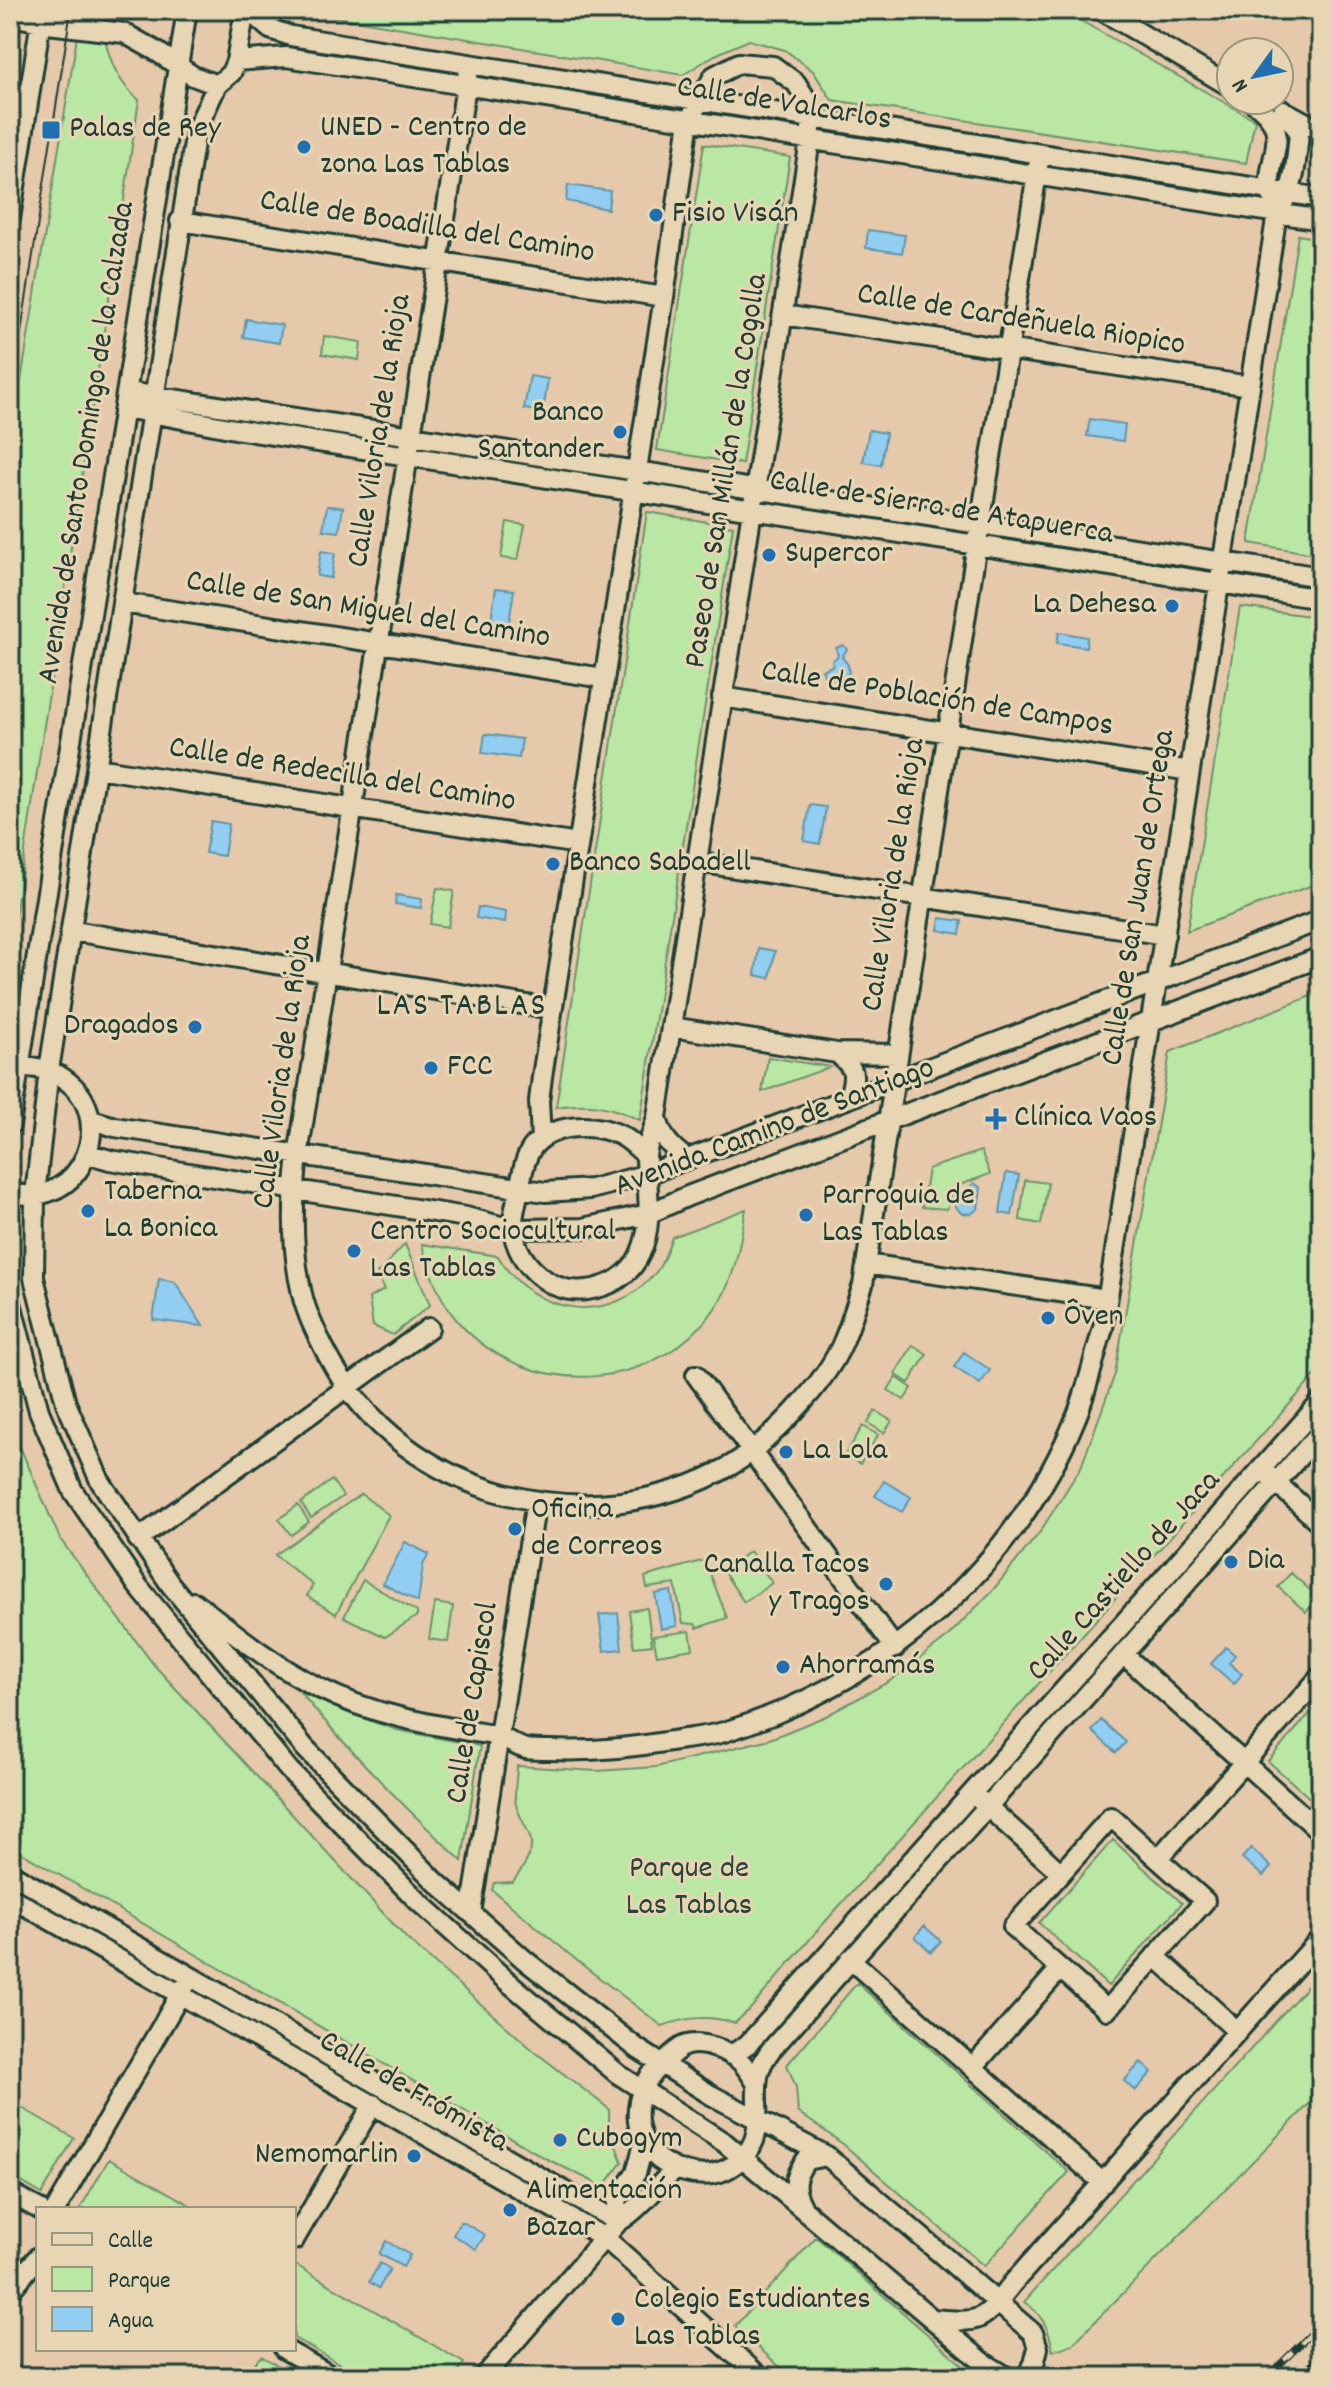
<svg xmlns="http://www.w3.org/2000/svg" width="1331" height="2387" font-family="Dekko,sans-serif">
<rect width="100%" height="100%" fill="#e5c9aa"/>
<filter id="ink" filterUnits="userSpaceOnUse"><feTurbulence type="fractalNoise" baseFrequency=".0125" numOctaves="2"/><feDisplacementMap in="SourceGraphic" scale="16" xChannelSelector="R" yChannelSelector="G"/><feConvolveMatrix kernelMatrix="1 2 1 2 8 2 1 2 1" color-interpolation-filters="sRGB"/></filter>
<g filter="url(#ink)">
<path fill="#bbe7a4" stroke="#6d926c" stroke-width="2" d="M294,10h768l193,110 -9,43 -414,-63 -19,-29 -28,-21 -36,-10 -34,15 -32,20z
M77,37l28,2c6,26 14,44 34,61l-129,850v-502z
M704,144l86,13 -48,307 -85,-14z
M1298,235l23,4v316l-72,-12z
M324,336l37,6 -2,18 -37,-6z
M647,512l86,14 -93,594c-32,-15 -49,-18 -84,-13z
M507,522l18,3 -7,35 -17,-2z
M1240,607l78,10c-3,88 3,176 3,265l-134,49z
M437,888l17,3 -6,36 -18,-3z
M1321,992v377l-505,563 -64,75 -17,16c-26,-8 -47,-6 -73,3l-82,-63 -88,-73 2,-7 19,-1c9,-14 24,-30 16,-48 -4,-10 -10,-18 -13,-29 -3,-12 1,-27 1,-39l80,5 59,-4 114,-28 56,-23 64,-35 55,-42 48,-49 47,-58 41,-65 34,-93 55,-322z
M768,1057l62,10 -68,25z
M981,1151l9,23 -36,13 -7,22 -25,-2 6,-38z
M1025,1180l23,3 -7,41 -21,-4z
M746,1209c-6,32 -9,64 -27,93 -56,90 -186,100 -258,23 -21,-23 -32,-52 -39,-81l76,12c34,60 114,72 159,15 7,-10 11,-22 15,-34z
M405,1244l25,61 -37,30 -20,-9 -4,-28 15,-8 -7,-16z
M913,1345l14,9 -18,29 -14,-9z
M896,1377l16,11 -8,12 -16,-10z
M875,1411l17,10 -8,12 -16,-10z
M10,1424l50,115 94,126 254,275 126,111 75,58v18l13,35 -18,25 -57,-28 -537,-313z
M863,1426l15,9 -18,29 -15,-9z
M332,1480l11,16 -32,22 -10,-15z
M361,1494l28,21 -53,99 -29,-18 6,-11 -38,-30z
M298,1505l11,17 -18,13 -12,-16z
M750,1551l22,32 -28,19 -21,-31z
M705,1560l22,58 -30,10 -2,-4 -12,-1 -8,-39 -28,4 -2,-11z
M1291,1573l28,25 -13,14 -28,-25z
M363,1580l54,32v4l-32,21 -41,-20z
M435,1603l18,3 -5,36 -19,-3z
M647,1608l5,37 -18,2 -5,-36z
M690,1631l3,18 -36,6 -4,-19z
M300,1692l51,22 46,16 83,16 -18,115c-57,-53 -112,-109 -162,-169z
M1321,1701v107l-53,-47z
M1113,1840l69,63 -74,83 -69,-63z
M1321,1971v121l-248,252 -20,7c-3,-21 -11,-38 -29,-49z
M857,1983l212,189 -85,94 -141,-122 -45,-32 -2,-25 -9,-22z
M10,2101l64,37 -32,56 -32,-19z
M109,2159l88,50h-117z
M816,2237l20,17 140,123h-185l-56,-51z
M294,2264l170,99 -11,14h-90l-69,-39z
M261,2356l21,12v9h-17l-12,-11z"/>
<path fill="#91cef2" stroke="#6394a6" stroke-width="2" d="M568,185l42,6 -2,18 -42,-8z
M868,230l37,5 -3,18 -36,-5z
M246,319l36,6 -3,18 -36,-6z
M530,376l18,3 -5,33 -19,-3z
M1090,419l35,5 -2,17 -36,-5z
M869,430l17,3 -5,32 -18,-3z
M327,506l16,1 -4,25 -16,-2z
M321,551l14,2 -4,25 -14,-2z
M496,588l18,2 -5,33 -18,-3z
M1059,632l28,5 -1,10 -29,-4z
M843,645l4,4 -5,8 6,8 1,8 -7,5 -16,1 -4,-9 10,-4 1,-6 5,-4 -2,-8z
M485,734l37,5 -3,19 -37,-5z
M810,805l16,2 -6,37 -16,-3z
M211,821l18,3 -5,32 -19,-3z
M396,895l26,4 -1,9 -26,-4z
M478,907l28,5 -1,11 -29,-5z
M940,918l22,3 -2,13 -22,-4z
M759,948l16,3 -5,27 -15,-3z
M1006,1173l13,2 -7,40 -12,-2z
M974,1183l7,5 -3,21 -7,5 -10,-1 -5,-6v-5z
M159,1279l16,3 28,44 -50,-6z
M964,1352l26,18 -10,14 -26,-17z
M884,1481l27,16 -9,15 -27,-16z
M405,1542l24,12 -6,11 -5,37 -35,-18z
M671,1591l6,35 -16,3 -6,-35z
M618,1613l4,36 -18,2 -5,-36z
M1226,1647l9,8 -6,8 13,11 -8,10 -23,-20z
M1101,1720l25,22 -10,11 -24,-22z
M1251,1848l20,19 -8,9 -21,-18z
M924,1926l17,15 -10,11 -16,-15z
M1141,2062l11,10 -17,19 -11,-10z
M461,2221l24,14 -9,14 -23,-14z
M386,2241l24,14 -7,12 -24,-13z
M380,2263l10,6 -11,19 -10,-6z"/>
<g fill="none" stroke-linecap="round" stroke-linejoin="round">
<defs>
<path id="minor" d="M245,10l-9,51 -5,12 -14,12 -21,45 -147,940 -14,125 -1,83 32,125 34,78 70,103 135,164 131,134 90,79 112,88 73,46 116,61 206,177 5,15 -4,16 -8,13
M248,10l22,19 21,7 1030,162
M1101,10l130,77
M10,15l38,9 76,9 32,18 37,25 24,9
M236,61l50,-4 1035,163
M469,66l-171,1090c-6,47 -7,92 4,138 5,22 16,42 26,62 76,143 264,189 402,110 39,-23 96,-83 113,-124 8,-18 13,-38 20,-57l114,-742 63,-388
M1250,100c52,34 9,59 23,99
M1288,113l33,18
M10,219l32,-206
M180,221l484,76
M783,315l467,71
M128,392l1193,185
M125,408l110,21 1086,170
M123,603l480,75
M722,697l468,74
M97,768l481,76
M697,862l468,73
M73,931l479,78
M671,1027l166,26 61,1
M837,1053c20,17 18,21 12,45
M10,1070c17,-5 33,-3 48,5 66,37 24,139 -48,117
M657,1117c4,20 13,30 30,42
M92,1120l23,7 430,65 46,-3 57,-15 673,-254
M10,1125l177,-1115
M541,1139l-2,-38 3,-24 122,-780 25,-177 25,-44 25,-13 34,3 23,17 12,19 4,16 -2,22 -153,977c-3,12 -11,28 -11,41 1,32 8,66 -6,96 -10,22 -31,33 -53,36 -36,5 -68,-25 -74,-59 -2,-12 4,-29 6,-42 3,-13 5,-30 13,-41 19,-25 63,-26 90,-12 8,4 16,13 24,19
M89,1154l21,6 79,13 277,44 46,12 71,-1 65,-14 40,-18 633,-239
M866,1264l241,35
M10,1299l29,112 34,80 64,94 152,185 129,131 89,80 111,93 107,69 259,220 23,14
M696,1375l199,273
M1267,1474l54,50
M138,1539l291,-211
M194,1602c40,31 79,63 125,86 55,28 113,37 174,47 12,2 21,11 33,14 8,1 17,1 24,1 41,2 80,-2 121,-9 17,-3 36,-4 53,-9 157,-48 291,-163 353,-317 11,-28 17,-58 26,-87l174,-1115c19,-27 19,-49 22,-81l-16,-22
M1123,1654l198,178
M980,1800l81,73
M1111,1817l94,84 -98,109 -94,-83z
M1158,1859l163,-183
M10,1873l608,349
M10,1897l595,341 155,139
M471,1913l65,-412
M1155,1956l82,75
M850,1959l253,224
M731,2055l17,-11 573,-642
M973,2067l87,-98
M757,2084c-5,-8 -11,-18 -18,-24 -13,-10 -36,-19 -52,-15 -7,1 -15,10 -20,14 -44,33 -39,98 18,113 21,6 40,2 56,-13 28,-25 10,-56 18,-87 2,-8 7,-15 11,-21l551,-619
M10,2193l29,16
M802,2206c-10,-19 -8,-28 4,-46l21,-4
M56,2209l129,-223
M618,2222l-1,-22 19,-27 8,-29
M294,2240l79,-136
M10,2291l28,-34
M932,2319c50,4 49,4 80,-35l309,-346
M284,2349l49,28
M10,2374l3,3
M484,2377l134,-155c22,-13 37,-35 57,-52"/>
</defs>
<use href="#minor" stroke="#1f3d34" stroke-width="24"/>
<use href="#minor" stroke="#e7d5b3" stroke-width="18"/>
<path stroke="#1f3d34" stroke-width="2" d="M10,403l61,-393"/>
<defs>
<path id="rail" d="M1267,2377l54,-53
M1300,2377l21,-21"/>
</defs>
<use href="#rail" stroke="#1f3d34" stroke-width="7"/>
<use href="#rail" stroke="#e7d5b3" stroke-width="4" stroke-dasharray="12" stroke-linecap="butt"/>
</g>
</g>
<g fill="#1f6fb2" stroke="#e7d5b3" stroke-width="3">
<rect x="41" y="120" width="20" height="20" rx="4"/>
<circle cx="304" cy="147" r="8"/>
<circle cx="656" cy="215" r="8"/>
<circle cx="620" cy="432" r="8"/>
<circle cx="769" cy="555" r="8"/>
<circle cx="1172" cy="606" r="8"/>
<circle cx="553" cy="864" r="8"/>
<circle cx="195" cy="1027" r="8"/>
<circle cx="431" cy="1068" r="8"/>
<path d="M992 1107h8v8h8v8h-8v8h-8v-8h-8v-8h8z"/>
<circle cx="88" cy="1211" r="8"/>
<circle cx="806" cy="1215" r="8"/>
<circle cx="354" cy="1251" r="8"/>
<circle cx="1048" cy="1318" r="8"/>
<circle cx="786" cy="1452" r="8"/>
<circle cx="515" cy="1529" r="8"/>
<circle cx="1231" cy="1562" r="8"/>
<circle cx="886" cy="1584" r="8"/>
<circle cx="783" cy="1667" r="8"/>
<circle cx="560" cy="2140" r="8"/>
<circle cx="414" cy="2156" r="8"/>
<circle cx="510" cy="2210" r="8"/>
<circle cx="618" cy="2319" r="8"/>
</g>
<g text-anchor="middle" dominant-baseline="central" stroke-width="6" stroke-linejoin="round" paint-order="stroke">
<g font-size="32" fill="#1f3d34" stroke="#e7d5b3">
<text transform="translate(784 105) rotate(9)">Calle de Valcarlos</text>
<text transform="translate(427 228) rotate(9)">Calle de Boadilla del Camino</text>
<text transform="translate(1021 321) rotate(9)">Calle de Cardeñuela Riopico</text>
<text transform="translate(381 431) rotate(-81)">Calle Viloria de la Rioja</text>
<text transform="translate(88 443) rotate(-81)">Avenida de Santo Domingo de la Calzada</text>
<text transform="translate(728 471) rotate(-81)">Paseo de San Millán de la Cogolla</text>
<text transform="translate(941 509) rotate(9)">Calle de Sierra de Atapuerca</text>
<text transform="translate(368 611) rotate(9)">Calle de San Miguel del Camino</text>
<text transform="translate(937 700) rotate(9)">Calle de Población de Campos</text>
<text transform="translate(342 776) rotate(9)">Calle de Redecilla del Camino</text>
<text transform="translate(895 875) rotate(-81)">Calle Viloria de la Rioja</text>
<text transform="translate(1140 898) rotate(-81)">Calle de San Juan de Ortega</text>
<text transform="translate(284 1072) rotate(-82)">Calle Viloria de la Rioja</text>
<text transform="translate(775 1129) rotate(-21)">Avenida Camino de Santiago</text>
<text transform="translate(1125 1577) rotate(-48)">Calle Castiello de Jaca</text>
<text transform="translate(474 1703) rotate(-81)">Calle de Capiscol</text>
<text transform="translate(413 2093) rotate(30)">Calle de Frómista</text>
</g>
<g font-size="32" fill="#1f3d34" stroke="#e7d5b3" text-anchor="start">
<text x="320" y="129">UNED - Centro de<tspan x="320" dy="37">zona Las Tablas</tspan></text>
<text x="69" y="130">Palas de Rey</text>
<text x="672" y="215">Fisio Visán</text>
<text x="604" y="414" text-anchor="end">Banco<tspan x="604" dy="37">Santander</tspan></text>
<text x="785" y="555">Supercor</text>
<text x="1156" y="606" text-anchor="end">La Dehesa</text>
<text x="569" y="864">Banco Sabadell</text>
<text x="179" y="1027" text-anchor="end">Dragados</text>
<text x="447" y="1068">FCC</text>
<text x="1014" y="1119">Clínica Vaos</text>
<text x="104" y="1193">Taberna<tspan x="104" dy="37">La Bonica</tspan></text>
<text x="822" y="1197">Parroquia de<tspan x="822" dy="37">Las Tablas</tspan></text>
<text x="370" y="1233">Centro Sociocultural<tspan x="370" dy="37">Las Tablas</tspan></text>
<text x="1064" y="1318">Ôven</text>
<text x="802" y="1452">La Lola</text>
<text x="531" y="1511">Oficina<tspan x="531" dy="37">de Correos</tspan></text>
<text x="1247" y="1562">Dia</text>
<text x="870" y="1566" text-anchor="end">Canalla Tacos<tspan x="870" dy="37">y Tragos</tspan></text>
<text x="799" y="1667">Ahorramás</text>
<text x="576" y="2140">Cubogym</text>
<text x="398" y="2156" text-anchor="end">Nemomarlin</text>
<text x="526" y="2192">Alimentación<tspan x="526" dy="37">Bazar</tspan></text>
<text x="634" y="2301">Colegio Estudiantes<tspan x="634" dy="37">Las Tablas</tspan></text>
</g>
<g font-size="32" fill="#27463a" stroke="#e7d5b3">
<text x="689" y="1870">Parque de<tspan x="689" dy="37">Las Tablas</tspan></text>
</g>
<g font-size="34" letter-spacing="2" fill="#1f3d34" stroke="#e7d5b3">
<text x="462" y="1007">LAS TABLAS</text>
</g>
</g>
<rect width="1331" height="2387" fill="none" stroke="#e7d5b3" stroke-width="40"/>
<rect x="20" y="20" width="1291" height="2347" fill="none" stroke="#1f3d34" stroke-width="3" filter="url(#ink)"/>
<rect x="36" y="2207" width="260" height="144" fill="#e7d5b3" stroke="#979880" stroke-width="2"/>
<rect x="52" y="2233" width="40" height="12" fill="#e7d5b3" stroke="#979880" stroke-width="2"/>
<text x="108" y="2247" font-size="24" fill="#1f3d34">Calle</text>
<rect x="52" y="2267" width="40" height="24" fill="#bbe7a4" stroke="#979880" stroke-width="2"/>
<text x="108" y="2287" font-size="24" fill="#1f3d34">Parque</text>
<rect x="52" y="2307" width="40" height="24" fill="#91cef2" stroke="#979880" stroke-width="2"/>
<text x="108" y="2327" font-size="24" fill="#1f3d34">Agua</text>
<g transform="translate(1255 76) rotate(237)"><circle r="38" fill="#e7d5b3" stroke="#979880" stroke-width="2"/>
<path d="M0-6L14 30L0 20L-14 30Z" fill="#1f6fb2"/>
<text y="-12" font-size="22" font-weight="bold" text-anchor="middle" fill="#1f3d34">N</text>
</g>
</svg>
